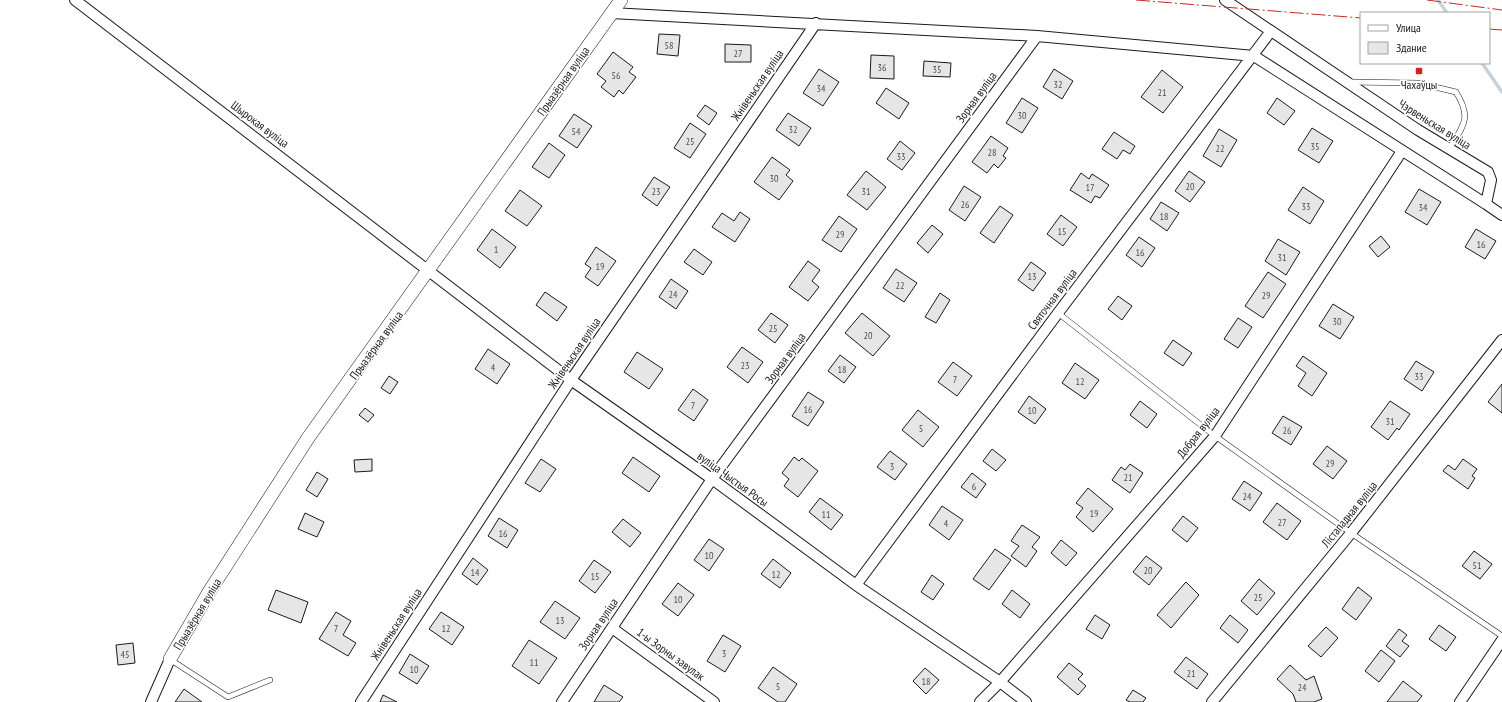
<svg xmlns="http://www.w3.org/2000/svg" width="1502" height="702" font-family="'PT Sans Narrow',sans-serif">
<rect width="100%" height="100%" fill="#fff"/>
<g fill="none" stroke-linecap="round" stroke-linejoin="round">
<path stroke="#c6d2dc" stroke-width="3.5" d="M1438,0l9,13
M1482,63l20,29"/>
</g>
<path fill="#e6e6e6" stroke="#1a1a1a" d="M659,34l21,1 -2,21 -21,-2z
M725,44l26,1v17h-26z
M613,52l20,15 -4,5 7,5 -13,17 -4,-4 -5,7 -13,-10 5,-6 -9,-7z
M871,55l23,1v23l-24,-1z
M924,61l27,2 -1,14 -27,-1z
M819,69l20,13 -16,24 -20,-13z
M1054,69l19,12 -11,18 -19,-12z
M1162,70l21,17 -20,26 -22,-16z
M886,88l23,15 -10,16 -23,-16z
M1022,98l16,10 -16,25 -16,-10z
M1277,98l18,13 -11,14 -17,-12z
M705,105l12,8 -8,12 -12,-9z
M788,113l23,15 -12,18 -23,-16z
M574,114l18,12 -15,22 -18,-12z
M690,123l16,11 -16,24 -16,-10z
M1312,128l21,13 -14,22 -21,-13z
M1219,129l18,11 -16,27 -18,-11z
M1114,132l21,14 -5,8 -7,-4 -6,9 -15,-10z
M991,136l17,12 -5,8 3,2 -8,10 -4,-4 -7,9 -15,-11z
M900,141l15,12 -13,17 -15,-11z
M549,143l16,12 -16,23 -17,-11z
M772,157l18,13 -4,5 7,6 -14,19 -25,-18z
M866,171l20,16 -19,23 -20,-15z
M1189,171l16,11 -15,20 -15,-11z
M1081,173l8,6 3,-5 17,11 -9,13 -5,-2 -4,7 -21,-13z
M654,177l16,10 -13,19 -15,-11z
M964,186l17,11 -16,24 -16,-11z
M1303,187l21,14 -14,23 -22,-14z
M1419,189l22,13 -14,23 -22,-13z
M520,190l22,16 -15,20 -22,-15z
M1161,202l18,11 -12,18 -17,-12z
M1000,206l13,9 -19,28 -14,-10z
M740,212l10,7 -15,23 -23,-15 10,-14 12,8z
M1061,215l16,12 -14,19 -16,-12z
M839,216l18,13 -16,23 -19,-12z
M932,225l11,9 -15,19 -11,-10z
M492,229l24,18 -16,21 -23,-18z
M1476,229l20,12 -11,18 -20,-12z
M1381,236l9,11 -12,10 -9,-11z
M1139,237l16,11 -13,19 -16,-12z
M1278,239l22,13 -14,23 -21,-14z
M596,247l20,14 -18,25 -13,-9 6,-9 -6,-4z
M694,249l18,13 -9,13 -19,-13z
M808,261l12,9 -8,11 7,6 -11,14 -19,-14z
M1031,262l15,11 -13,18 -15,-11z
M896,269l21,14 -13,19 -21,-14z
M1268,272l18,12 -23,34 -18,-12z
M671,279l17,12 -12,18 -17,-12z
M545,292l22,15 -10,14 -21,-16z
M940,293l10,7 -14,23 -11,-6z
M1118,296l14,10 -10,14 -14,-11z
M1333,304l21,13 -14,22 -21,-13z
M771,313l17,12 -13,18 -17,-13z
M862,313l28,23 -17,20 -28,-23z
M1238,318l14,9 -14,21 -14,-9z
M1173,340l19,13 -9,13 -19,-13z
M742,347l21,15 -15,21 -21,-16z
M488,349l22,15 -13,20 -22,-15z
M637,352l26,17 -14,20 -25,-17z
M840,355l16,12 -12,16 -16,-12z
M1303,356l24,17 -15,23 -14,-10 8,-13 -10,-7z
M1416,361l18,11 -12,19 -18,-12z
M953,362l19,14 -15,20 -19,-14z
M1075,363l24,17 -14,19 -23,-16z
M389,376l9,6 -8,12 -9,-6z
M1502,384v29l-14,-11z
M693,389l15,11 -14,21 -16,-11z
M808,392l16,10 -16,24 -16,-10z
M1029,396l17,13 -11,15 -17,-12z
M1140,401l17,13 -10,14 -17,-13z
M1390,401l20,13 -11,16 -2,-2 -9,12 -17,-13z
M365,408l9,7 -6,7 -9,-7z
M918,410l21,17 -16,20 -21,-17z
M1283,416l19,11 -11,18 -19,-12z
M1327,446l20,15 -14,18 -20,-15z
M992,449l14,11 -10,11 -13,-10z
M890,451l17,13 -12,16 -18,-13z
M633,457l27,19 -11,16 -27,-19z
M794,457l5,4 3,-3 16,13 -20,26 -14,-11 5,-7 -7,-6z
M372,459v12l-17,1 -1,-12z
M541,459l15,10 -16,23 -15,-9z
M1463,459l14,10 -5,7 3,2 -7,11 -25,-18 5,-6 7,5z
M1130,464l13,9 -13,20 -18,-13 9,-13 4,3z
M317,472l11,7 -11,18 -11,-7z
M972,473l14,11 -10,14 -15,-11z
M1244,481l18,12 -12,18 -18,-12z
M1088,488l25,21 -20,23 -17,-15 7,-9 -7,-5z
M820,498l23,17 -12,15 -22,-18z
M1277,503l24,18 -14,19 -24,-18z
M942,506l21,14 -14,20 -20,-15z
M305,513l19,9 -7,15 -19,-8z
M1183,516l15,12 -11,14 -15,-12z
M499,518l19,12 -11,18 -19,-12z
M623,519l18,14 -11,14 -18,-15z
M1022,525l18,12 -8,10 5,4 -11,16 -15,-11 8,-10 -8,-5z
M709,539l15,10 -15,22 -15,-11z
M1061,540l16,13 -11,13 -15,-13z
M995,549l16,11 -22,30 -16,-11z
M1474,551l18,13 -12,15 -18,-13z
M1146,556l16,12 -13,17 -16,-13z
M473,558l15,12 -11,15 -15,-11z
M773,559l18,14 -11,15 -19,-14z
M594,560l17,12 -16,21 -16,-12z
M932,575l12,9 -11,16 -12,-8z
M1259,579l16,14 -18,22 -16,-14z
M1186,582l13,13 -28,33 -14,-13z
M678,583l16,12 -16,21 -16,-12z
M1358,587l14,11 -16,22 -14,-11z
M276,590l32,12 -7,21 -33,-13z
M1012,590l18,14 -10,14 -18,-14z
M555,601l25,17 -15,21 -25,-17z
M336,612l15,9 -8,14 13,8 -8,13 -29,-17z
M441,612l23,15 -12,18 -23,-16z
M1095,615l15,10 -8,14 -16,-10z
M1230,615l18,15 -10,13 -18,-15z
M1439,625l17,12 -10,14 -17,-12z
M1326,627l12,11 -17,19 -13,-11z
M1399,629l8,6 -5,6 7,5 -9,11 -14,-11z
M723,635l18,11 -16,26 -18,-11z
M529,640l28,18 -18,26 -27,-18z
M133,643l2,20 -17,2 -2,-20z
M1381,650l14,11 -16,21 -14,-11z
M410,654l19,12 -12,18 -18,-11z
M1186,657l22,17 -11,15 -23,-17z
M1069,663l14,11 -5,5 8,7 -8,9 -21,-18z
M1290,665l16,15 8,-4 8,23 -8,3h-18l-3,-8 -16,-15z
M773,667l24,17 -12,18h-7l-20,-14z
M925,668l14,12 -13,14 -13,-13z
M1403,681l19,15 -5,6h-30z
M604,685l19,12 -4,5h-25z
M184,689l18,13h-27z
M1133,690l13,8 -3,4h-13l-4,-2z
M383,695l14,7h-17z"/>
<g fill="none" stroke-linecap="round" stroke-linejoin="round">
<defs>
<path id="service" d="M1349,82l69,1 38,9c16,26 8,33 -7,57
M1058,313l157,123 136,97 151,103
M171,660l57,37 42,-17"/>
<path id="minor" d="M75,0l496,380 141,99 144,106 144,97 26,20
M1225,0l193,130 70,42 3,8 -5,24 16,11
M611,13l426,23 217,20 232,148
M856,585l202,-272 213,-282
M612,628l102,74
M151,702l19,-43
M361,702l210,-322 245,-357
M562,702l150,-223 325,-443
M980,702l20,-20 215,-246 187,-285
M1212,702l139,-169 151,-193
M1460,702l42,-62"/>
<path id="tertiary" d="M170,659l39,-67 99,-154 313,-438"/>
</defs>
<use href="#service" stroke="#1a1a1a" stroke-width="6"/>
<use href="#minor" stroke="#1a1a1a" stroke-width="12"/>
<use href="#tertiary" stroke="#1a1a1a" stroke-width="14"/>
<use href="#service" stroke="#fff" stroke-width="5"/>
<use href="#minor" stroke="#fff" stroke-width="10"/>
<use href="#tertiary" stroke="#fff" stroke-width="13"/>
<path stroke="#c62828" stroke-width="1" stroke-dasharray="14 3 2 3" stroke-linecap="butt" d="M1136,0l225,18
M1427,0l75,10
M1489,29l13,1"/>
</g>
<rect fill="#c62828" stroke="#fff" stroke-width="1.5" x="1415" y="67" width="8" height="8" rx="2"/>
<g text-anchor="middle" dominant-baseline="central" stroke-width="3" stroke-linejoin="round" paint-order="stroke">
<g font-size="10" fill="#4d4d4d">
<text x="669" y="45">58</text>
<text x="738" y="53">27</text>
<text x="882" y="67">36</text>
<text x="937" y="69">35</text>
<text x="616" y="75">56</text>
<text x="1058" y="84">32</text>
<text x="821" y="88">34</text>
<text x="1162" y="92">21</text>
<text x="1022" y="115">30</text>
<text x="793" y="129">32</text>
<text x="576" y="131">54</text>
<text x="690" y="141">25</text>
<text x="1315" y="146">35</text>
<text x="1220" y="148">22</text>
<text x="992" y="152">28</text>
<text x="901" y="156">33</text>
<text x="774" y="178">30</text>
<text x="1190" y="186">20</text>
<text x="1090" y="187">17</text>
<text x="656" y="191">23</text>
<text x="866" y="191">31</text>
<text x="965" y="204">26</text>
<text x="1306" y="206">33</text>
<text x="1423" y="207">34</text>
<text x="1164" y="216">18</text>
<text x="1062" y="231">15</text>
<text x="840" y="234">29</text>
<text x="1481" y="244">16</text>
<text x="496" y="249">1</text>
<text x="1140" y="252">16</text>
<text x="1282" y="257">31</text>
<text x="600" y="266">19</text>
<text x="1032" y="276">13</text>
<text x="900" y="285">22</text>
<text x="673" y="294">24</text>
<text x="1266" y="295">29</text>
<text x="1337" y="321">30</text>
<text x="773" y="328">25</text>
<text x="868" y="335">20</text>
<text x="745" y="365">23</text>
<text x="493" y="367">4</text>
<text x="842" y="369">18</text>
<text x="1419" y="376">33</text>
<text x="955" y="379">7</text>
<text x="1080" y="381">12</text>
<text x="693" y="405">7</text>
<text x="808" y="409">16</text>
<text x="1032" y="410">10</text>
<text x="1390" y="421">31</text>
<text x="921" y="428">5</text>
<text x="1287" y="430">26</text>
<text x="1330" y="463">29</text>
<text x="892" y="466">3</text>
<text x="1128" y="477">21</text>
<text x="974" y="486">6</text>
<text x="1247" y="496">24</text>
<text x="1094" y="513">19</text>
<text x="826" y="514">11</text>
<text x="1282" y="522">27</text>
<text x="946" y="523">4</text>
<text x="503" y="533">16</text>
<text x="709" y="555">10</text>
<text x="1477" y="565">51</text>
<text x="1148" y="570">20</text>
<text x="475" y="572">14</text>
<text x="776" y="574">12</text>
<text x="595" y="576">15</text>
<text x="1258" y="597">25</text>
<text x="678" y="599">10</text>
<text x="560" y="620">13</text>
<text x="336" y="628">7</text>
<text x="446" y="628">12</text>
<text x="724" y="653">3</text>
<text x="125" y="654">45</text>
<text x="534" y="662">11</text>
<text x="414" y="669">10</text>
<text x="1191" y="673">21</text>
<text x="926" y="681">18</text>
<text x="778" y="686">5</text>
<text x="1302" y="687">24</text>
</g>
<g font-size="12" fill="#1a1a1a" stroke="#fff">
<text transform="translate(563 81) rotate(-55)">Прыазёрная вуліца</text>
<text transform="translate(757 85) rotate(-56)">Жнівеньская вуліца</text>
<text transform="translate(976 97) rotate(-54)">Зорная вуліца</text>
<text transform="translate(260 124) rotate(37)">Шырокая вуліца</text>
<text transform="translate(1435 124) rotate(32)">Чэрвеньская вуліца</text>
<text transform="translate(1052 299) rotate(-53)">Святочная вуліца</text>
<text transform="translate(376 345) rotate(-54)">Прыазёрная вуліца</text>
<text transform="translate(574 353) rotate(-56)">Жнівеньская вуліца</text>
<text transform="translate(785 358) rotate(-54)">Зорная вуліца</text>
<text transform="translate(1198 432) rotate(-52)">Добрая вуліца</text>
<text transform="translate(733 479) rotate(36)">вуліца Чыстыя Росы</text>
<text transform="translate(1349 514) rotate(-51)">Лістападная вуліца</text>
<text transform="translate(197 614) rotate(-59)">Прыазёрная вуліца</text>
<text transform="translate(396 624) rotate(-57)">Жнівеньская вуліца</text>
<text transform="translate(598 624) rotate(-56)">Зорная вуліца</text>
<text transform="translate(671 654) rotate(36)">1-ы Зорны завулак</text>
</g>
<g font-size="12" fill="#1a1a1a" stroke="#fff">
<text x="1419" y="84">Чахаўцы</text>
</g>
</g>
<rect x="1360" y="12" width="130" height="52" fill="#ffffff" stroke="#a3a3a3"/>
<rect x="1368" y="25" width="20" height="6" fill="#ffffff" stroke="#a3a3a3"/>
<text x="1396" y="32" font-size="12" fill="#1a1a1a">Улица</text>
<rect x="1368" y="42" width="20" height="12" fill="#e6e6e6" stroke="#a3a3a3"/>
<text x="1396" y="52" font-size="12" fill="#1a1a1a">Здание</text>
</svg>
